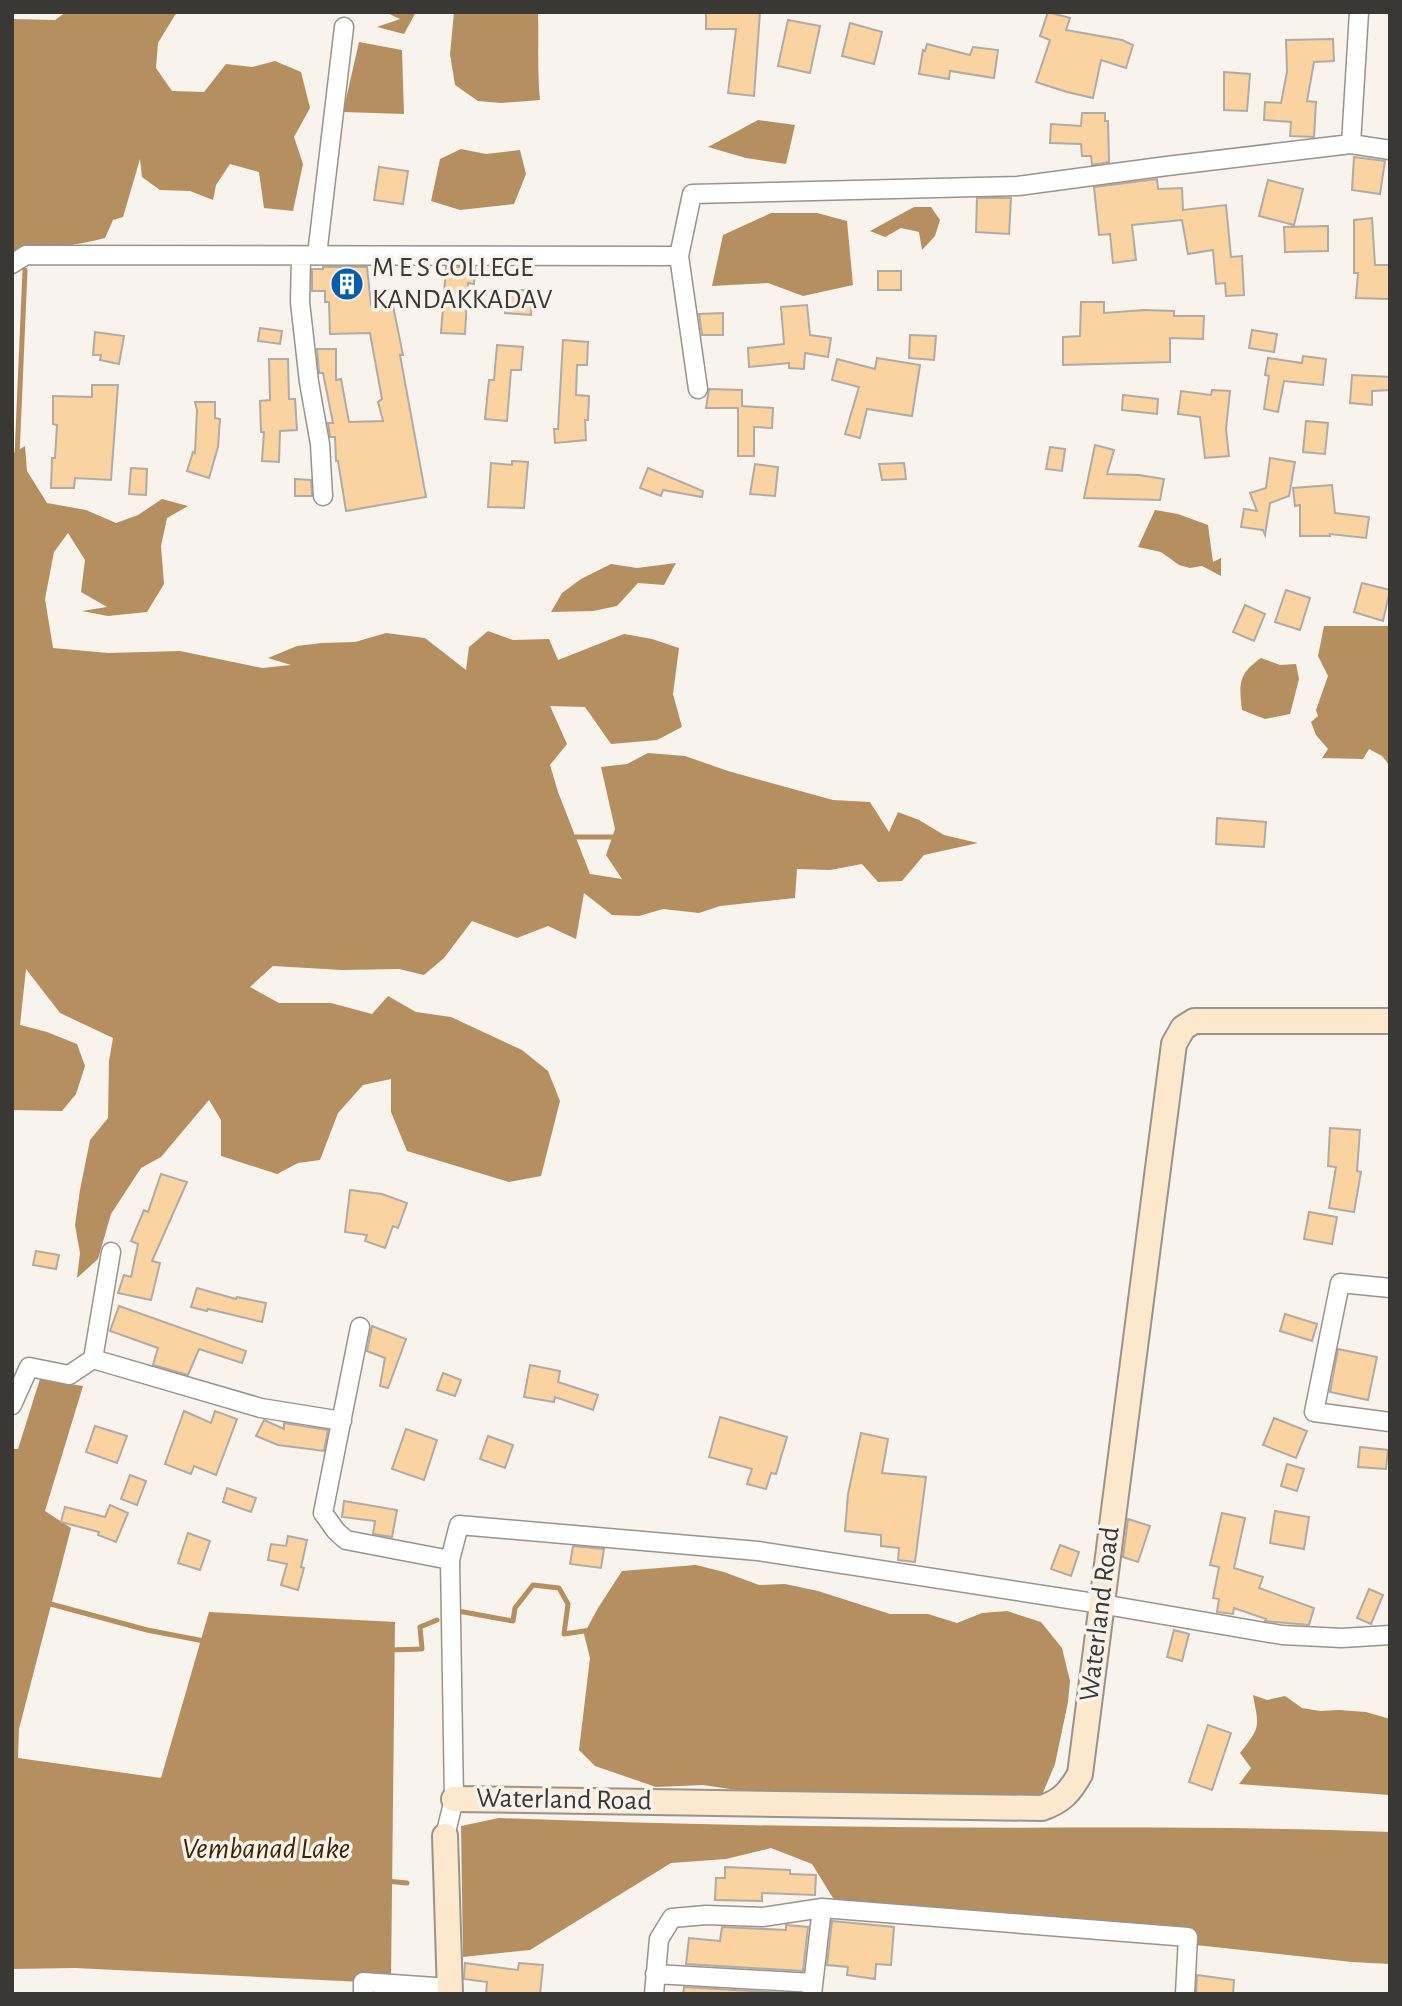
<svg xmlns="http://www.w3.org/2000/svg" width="1402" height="2006" font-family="'Alegreya Sans',sans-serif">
<rect width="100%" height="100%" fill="#f8f3ec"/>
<path fill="#b58f60" d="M66,12h113l-4,3 -17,28 -2,25 16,23 32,1 22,-28 26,3 23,-6 26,11 9,36 -16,29 9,27 -10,47 -29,-3 -5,-36 -29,-8 -14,21 -3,15 -23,-9 -30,-1 -18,-13 -2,-18 -17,58 -10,3 -8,18c-31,8 -62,10 -93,19v-238l43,1z
M385,12h31l-12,22 -27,-7 23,-8z
M454,12h84c1,30 -1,59 2,88l-39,3 -23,-2 -23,-16 -5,-31z
M359,42l43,8 2,64 -61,-2z
M758,120l37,5 -9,39 -40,-6 -38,-11z
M461,149l25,5 34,-4 6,24 -12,30 -54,6 -29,-9 9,-42z
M914,207h17l9,13 -5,16 -13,14 -3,-18 -18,-4 -16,9 -15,-6z
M771,213h46l30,8 6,64 -50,11 -35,-13 -56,3 11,-51z
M25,446l2,25 20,32 39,7 30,13 22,-8 24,-16 26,7 -21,12 -6,28 3,38 -17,28 -39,4 -26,-5 25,-4 -26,-15 4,-32 -17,-27 -14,19 -9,47 8,49 55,5 72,-2 82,17 29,-3 -23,-7 29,-12 25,-3 33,-1 31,-9 39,5 41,32 3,-23 19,-16 25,9 36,-1 9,21 66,-26 28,5 27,9 -6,46 9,33 -25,13 -46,4 -26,-37 -35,-1 17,38 -17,21 8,27 32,82 32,5 -16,-24 9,-26 -14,-62 26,-3 21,-11 37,3 43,15 105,29 37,2 19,30 9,-20 21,8 25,15 34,8 -54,12 -22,26 -24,1 -16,-18 -32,6 -33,-1 -2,29 -75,8 -21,7 -36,-4 -24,7 -27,-1 -28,-22 -8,46 -28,-13 -31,12 -45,-17 -28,37 -20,17 -25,-6 -57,1 -69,-4 -23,21 29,16h52l41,11 16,-18 28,16 35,5 71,33 26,21 12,30 -19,75 -32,6 -102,-31 -16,-39v-33l-28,6 -25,28 -18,47 -22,3 -21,11 -56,-18v-36l-12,-20 -48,57 -20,11 -30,46 -13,45 -21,19 3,-25 -5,-28 5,-35 10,-50 18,-22 1,-57 4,-23 -53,-25 -34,-44 -6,56 27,7 30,12 8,22 -9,28 -14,17 -50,-1v-656z
M1155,510l23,4 30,11 5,37 8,-4v18l-19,-10 -12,2 -11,-3 -18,-13 -23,-5z
M676,563l-12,22 -26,-2 -21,23 -24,5 -42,1 11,-19 19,-14 30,-15 26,4z
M1324,626h66v140l-8,-10 -13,-7 -6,10 -41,-1 6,-9 -12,-14 -5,-13 7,-6 -2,-6 12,-34 -10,-20z
M1261,658l19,7 16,-1 3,15 -9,35 -25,5 -23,-9c-3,-26 -4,-36 19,-52z
M40,1379l43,7 -38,125 26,17 -52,201 -1,29 143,20 48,-166 186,10 -4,358 -28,2 -288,-14 -63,1v-520h6z
M696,1565l28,7 35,13 26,-1 33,7 72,23h38l29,9 25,-10 25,-2 34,11 21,26 8,33 -2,21 -13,62 -13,31 -25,2 -189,1 -21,-7 -29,5 -75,-11 -47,2 -61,-21 -16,-16 11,-92 -6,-24 14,-26 24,-37z
M1253,1695l14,5 18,-4 17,12 18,3 19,-1 27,2 24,7v76l-151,-11 12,-16 -11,-15c21,-27 19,-25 13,-58z
M499,1818c130,5 261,8 392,9 166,2 332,-2 499,5v132l-38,-2 -514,-56 -26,-42 -41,-16 -45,11 -55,4 -141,87 -67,7 -2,-131z"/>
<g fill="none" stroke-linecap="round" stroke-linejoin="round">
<path stroke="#b58f60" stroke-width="5" d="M17,456l8,-186
M569,837h50
M47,1603l100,27 57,11
M458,1611l55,10 2,-13 18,-23 26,3 9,16 -4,30 27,-4
M389,1650l33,-1 -2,-22 17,-7
M386,1881l21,2"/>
</g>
<path fill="#fbd3a1" stroke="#b0aba4" stroke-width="2" d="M706,12h54l-6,84 -26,-3 8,-64h-30z
M1048,12l22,6 -4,12 56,10 11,5 -7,23 -25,-8 -8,38 -26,-6 -31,-10 14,-42 -10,-4z
M788,20l32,6 -10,47 -32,-7z
M850,23l32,9 -8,32 -32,-8z
M1333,39l1,22 -20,1 -7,39 9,1 -2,35 -24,-1 1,-14 -27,-2 1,-18 16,1 6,-31 -1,-32z
M927,44l43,11 3,-8 25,3 -4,28 -44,-7 -1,8 -30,-5 4,-24 2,1z
M1224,72l26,2 -3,37 -23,-1z
M1082,113h23v8h3l1,41 -17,3 -1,-9h-9l-1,-12 -31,-1 1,-19 30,2z
M1354,157l31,4 -5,33 -28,-4z
M379,167l29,4 -5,33 -29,-4z
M1157,179l1,10 24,-1 1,22 43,-5 5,52 11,-1 2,39 -18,1 -1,-13 -9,1 -3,-34 -25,4 -6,-34 -50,5 4,35 -23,3 -3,-29 -11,1 -5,-48z
M1268,180l35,9 -9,36 -35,-9z
M977,198h34l-2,36 -33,-2z
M1372,218l3,47h15l-1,34 -33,-1 2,-25h-4v-53z
M1328,226v25l-43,1 -1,-25z
M323,267h44l4,38 21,-4 11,54h-3l26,142 -80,14 -8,-50h-2l-1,-24h-5l-2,-14h5l-10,-50h-4l-2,-24h19v31l5,-1 8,43 34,-1 -5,-19 4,-3 -12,-66 -40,1 -1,-32h-4v-11h-13v-22h11z
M446,267h29l-1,17 -6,-1 -3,51 -24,-1z
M878,271h23v19h-23z
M507,289l25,2 -1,24 -26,-2z
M1081,302h23v11l40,-3 30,1v5h30l-1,23 -33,-1v24l-107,3v-28l17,-1z
M807,305l3,30 21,3 -3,19 -23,-4 -1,16 -15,-1v-5l-40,4 -1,-19 36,-4 -3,-37z
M723,313v22h-21l-3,-21z
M260,328l22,3 -2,13 -22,-3z
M1252,330l25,4 -3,18 -25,-4z
M95,332l29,4 -5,28 -19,-4 1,-5h-8z
M910,335l26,1 -2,24 -25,-2z
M563,340l25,2 -1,23h-10l-1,30 13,1 -1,24h-3l1,20 -31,3 -1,-14h4z
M497,345l26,2 -2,23h-10l-4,51 -22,-2 4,-39h5z
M1303,356l23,3 -3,26 -39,-4 -6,31 -14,-3 5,-33 -4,-1 3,-17 34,5z
M877,358l43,7 -8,51 -45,-7 -7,29 -15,-4 14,-47 -27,-7 5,-21 38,10z
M269,359h19l1,40h6l2,31 -17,1 -1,31 -17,-1 2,-29h-3l-1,-31 10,-1z
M1352,375l38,2v13l-18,1v14l-22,-2z
M92,385h26l-7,95 -36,-2 -1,10h-23l1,-30h3l2,-33 -4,-1v-28l39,1z
M709,389l33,1v16l31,2 -1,20 -18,-1v29h-16v-48h-32z
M1212,390l18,1 -4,38 3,27 -24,2 -5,-41 -22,-3 3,-23 30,4z
M1123,395l35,4 -1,15 -35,-4z
M195,402h20v16l5,1 -2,28 -9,31 -22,-7 6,-19 2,1 2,-43z
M1306,421l22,2 -3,31 -22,-2z
M1095,445l19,5 -7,24 32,1 25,4 -4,21 -76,-2z
M1050,447l15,2 -3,22 -16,-2z
M1270,458l25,4 -6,34 -19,7 -5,32 -2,-5 -22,-3 3,-18 13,2 -7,-18 16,-5z
M512,461l16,1 -4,46 -36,-1 3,-44 21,2z
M904,463l2,16 -24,1 -3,-16z
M755,464l23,3 -3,29 -25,-2z
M131,468l16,1 -1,26 -17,-1z
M648,468l55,23 -1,6 -39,-7 -2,6 -21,-8z
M295,479l16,1 1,16h-17z
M1332,485l3,28 34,4 -3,21 -36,-4v2h-30v-31l-5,1 -2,-18z
M1362,583l28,7 -7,31 -29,-9z
M1286,590l24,8 -10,32 -25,-8z
M1245,605l20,9 -11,27 -21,-9z
M1217,818l49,4 -2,25 -48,-3z
M1330,1128l30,2 -3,41 4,1 -7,40 -25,-4 7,-41 -8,-1z
M161,1174l26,8 -35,79 8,2 -9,37 -33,-7 6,-18 7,2 7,-33 -7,-3 13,-31 4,2z
M350,1190l32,4 25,9 -9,25 -5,-2 -8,22 -20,-7 2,-6 -22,-3z
M1309,1212l28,5 -5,27 -28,-5z
M36,1251l23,4 -3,14 -23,-4z
M197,1288l39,11 1,-2 29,6 -4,19 -54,-13 -1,2 -16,-4z
M119,1306l127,45 -4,12 -43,-14 -11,26 -35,-10 5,-17 -48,-17z
M1285,1314l32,10 -5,17 -32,-10z
M372,1326l34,13 -18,49 -8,-2 5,-28 -18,-7z
M1338,1349l39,8 -9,43 -38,-8z
M530,1365l30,6 -2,11 40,13 -5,15 -38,-13 -1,5 -30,-5z
M443,1373l18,7 -6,16 -18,-6z
M184,1411l27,12 4,-12 22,8 -21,56 -22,-9 -3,8 -26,-10z
M720,1417l67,20 -11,37 -5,-1 -5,16 -19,-5 5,-15 -43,-12z
M1274,1418l33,13 -11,27 -33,-13z
M264,1420l20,9v-6l44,7 -4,21 -46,-6 -22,-9z
M95,1426l32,10 -10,27 -31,-11z
M406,1429l31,11 -13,40 -32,-11z
M861,1433l27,6 -6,34 44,4 -11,85 -17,-2 1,-12 -18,-2v-11l-36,-4 3,-37z
M488,1436l25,9 -8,23 -25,-9z
M1360,1447l28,3 -2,19 -28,-2z
M1287,1464l17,5 -7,22 -16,-5z
M130,1475l16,6 -9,24 -16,-6z
M227,1488l29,10 -5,14 -28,-10z
M344,1501l53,9 -5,27 -19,-3 2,-13 -33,-4z
M110,1505l18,8 -12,29 -18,-7 1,-3 -38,-10 4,-15 40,10z
M1275,1511l34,6 -5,32 -34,-6z
M1222,1513l23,5 -11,50 29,9 -4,11 55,20 -5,17 -44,-4 1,-2 -32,-11 -1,6 -16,-2 2,-13 -6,-1 6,-31 -9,-2z
M1128,1519l22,7 -12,36 -15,-5z
M188,1533l22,8 -10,29 -22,-7z
M288,1536l19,4 -6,27 3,1 -6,22 -17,-5 6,-21 -19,-4 3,-16 15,2z
M1060,1545l19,7 -8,24 -20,-7z
M573,1546l31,3 -3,19 -31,-4z
M1369,1589l14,6 -12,29 -14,-6z
M1174,1630l15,4 -7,27 -15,-4z
M1208,1725l23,8 -19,57 -23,-8z
M725,1867l65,3v4l26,1 -1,20 -53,-2v8l-47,-1 1,-22h9z
M832,1921l62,6 -3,38 -15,-1 -1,15 -28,-4 1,-8 -21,-2z
M786,1925l22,2 -5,44 -117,-7 3,-26 31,3 2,-14 64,3z
M465,1963l53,7 1,-7 24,2 -3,29h-54l1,-12 -23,-3z
M1197,1975l37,5 -1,14h-37z
M684,1987l117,7h-118z"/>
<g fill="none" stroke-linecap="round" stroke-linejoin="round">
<defs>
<path id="minor" d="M1351,144l8,-132
M317,255l27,-228
M301,256l-1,46 9,80 11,62 3,52
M679,256l19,133
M12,264l14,-9 653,1 13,-62 326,-8 149,-20 184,-22 39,6
M1390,1288l-50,-5 -26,129 76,10
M360,1327l-37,186 13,18 10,9 104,20
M93,1359l168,49 81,13
M12,1405l17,-38 40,8 24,-16 18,-107
M445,1836l9,-37 -4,-239 9,-35 299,26 343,53 181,31 60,3 48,-3
M822,1908l366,29 -3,57
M655,1974l158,9
M363,1994v-12l87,6
M654,1994l5,-55 13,-21 34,-3 56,2 60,-9 -10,86"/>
<path id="secondary" d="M454,1799l588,9c20,-7 28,-16 38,-34l94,-730 9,-16 11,-7h196
M445,1836l5,158"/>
</defs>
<use href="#minor" stroke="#99938d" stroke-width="21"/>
<use href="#secondary" stroke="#99938d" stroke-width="28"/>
<use href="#minor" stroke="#fff" stroke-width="18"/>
<use href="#secondary" stroke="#fbe8cd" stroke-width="24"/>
</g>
<defs>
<symbol id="building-disc" viewBox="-11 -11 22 22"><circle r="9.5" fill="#065dab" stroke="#f8f3ec"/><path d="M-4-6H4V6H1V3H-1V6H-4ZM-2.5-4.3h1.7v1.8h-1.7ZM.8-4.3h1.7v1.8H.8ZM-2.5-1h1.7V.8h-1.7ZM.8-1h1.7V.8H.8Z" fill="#fff"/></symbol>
</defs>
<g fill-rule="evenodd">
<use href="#building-disc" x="328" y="265" width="38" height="38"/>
</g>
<g text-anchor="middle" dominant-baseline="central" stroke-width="7" stroke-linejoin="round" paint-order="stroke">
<g font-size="28" fill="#3a3835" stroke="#f8f3ec" text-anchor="start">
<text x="372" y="268">M E S COLLEGE<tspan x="372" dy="32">KANDAKKADAV</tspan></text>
</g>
<g font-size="28" fill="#3a3835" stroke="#f8f3ec">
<text transform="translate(1100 1614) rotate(-83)">Waterland Road</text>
<text transform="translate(564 1800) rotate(1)">Waterland Road</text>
</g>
<g font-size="30" font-style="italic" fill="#3e2500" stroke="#f8f3ec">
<text x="266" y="1849">Vembanad Lake</text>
</g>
</g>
<rect width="1402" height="2006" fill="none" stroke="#3a3835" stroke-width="28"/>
</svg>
